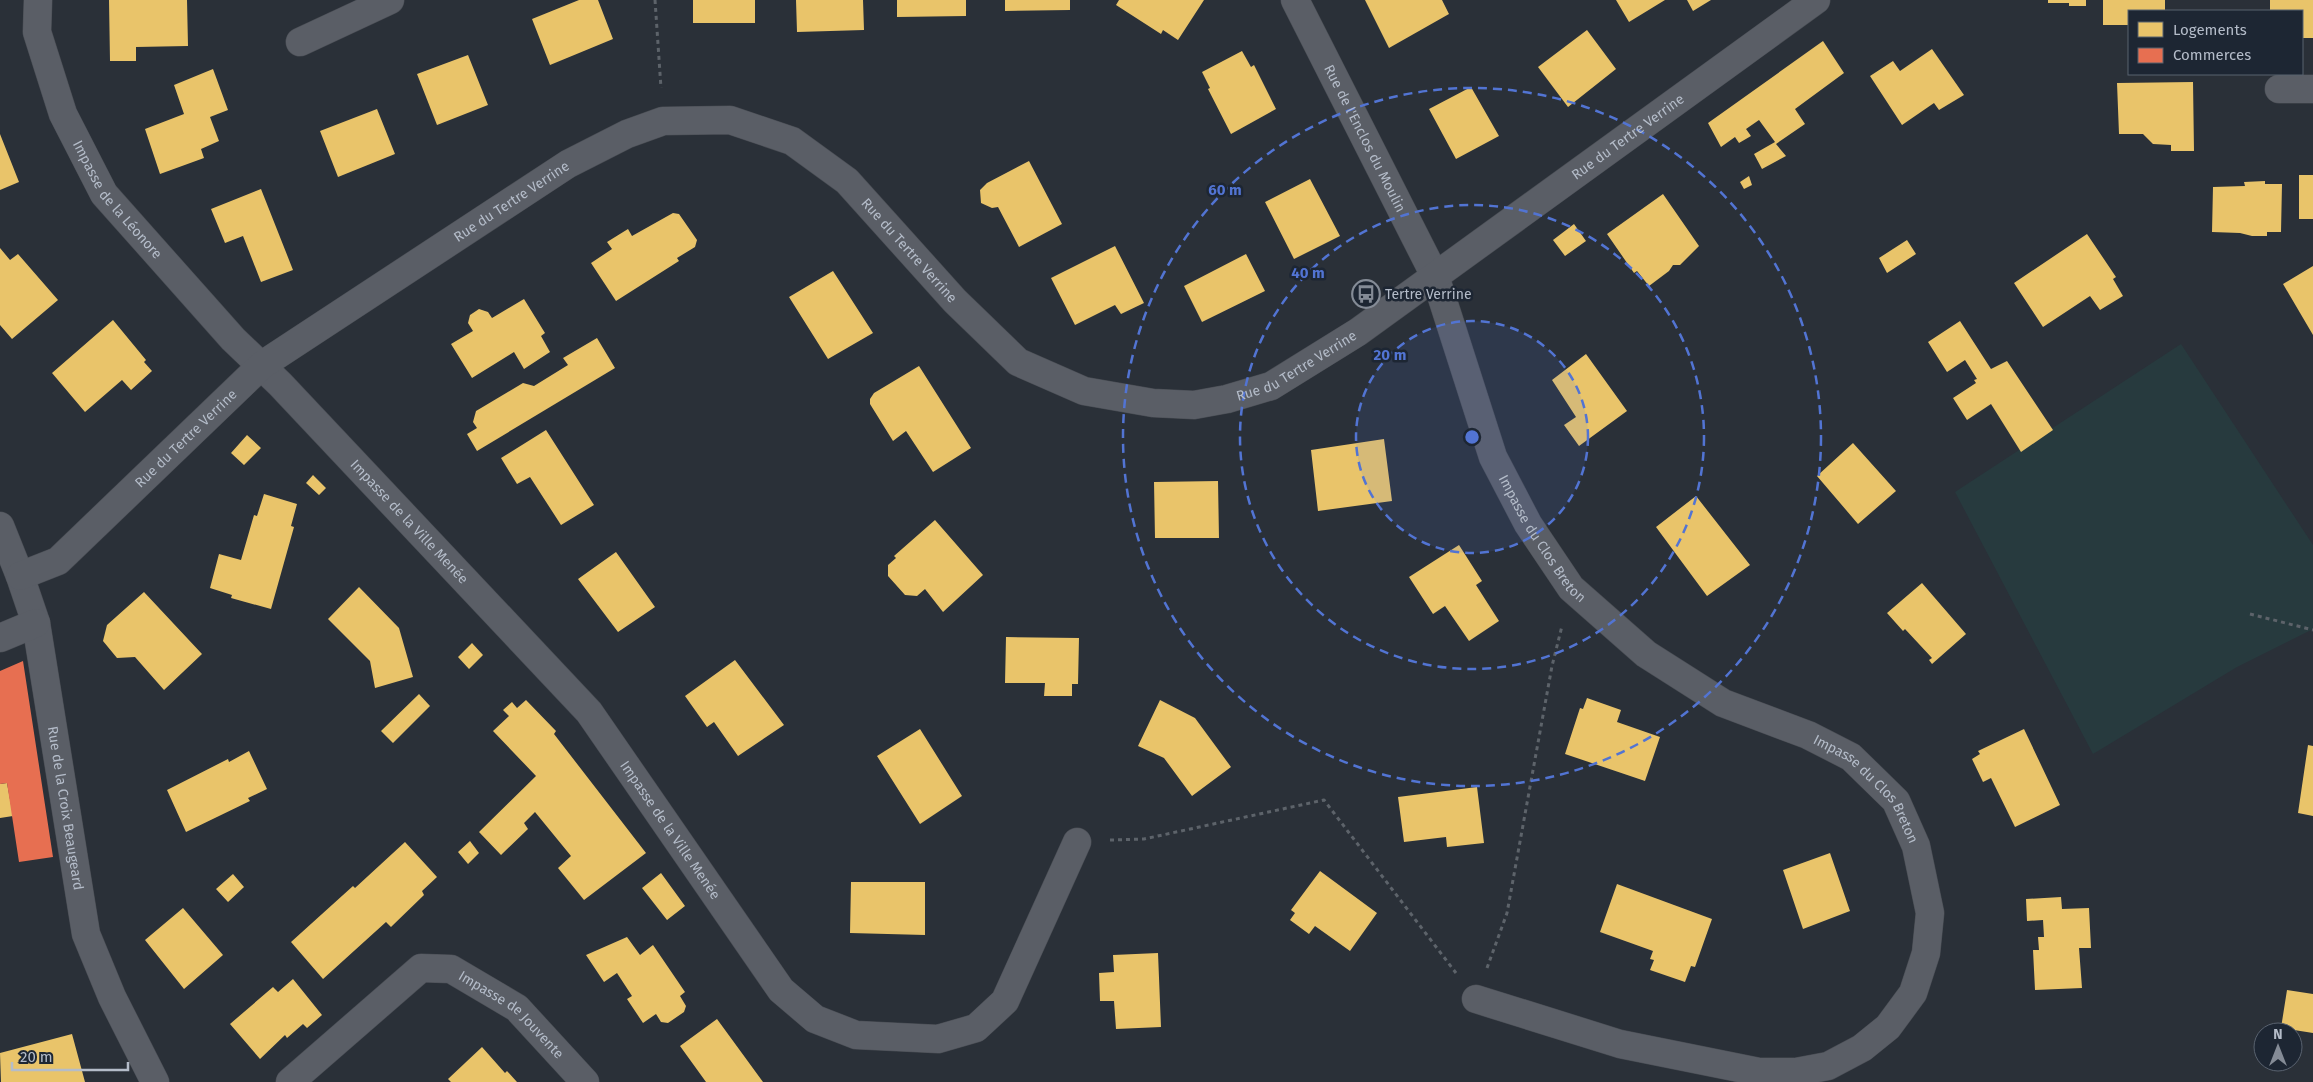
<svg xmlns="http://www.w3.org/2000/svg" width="2313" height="1082" font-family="'Fira Sans',sans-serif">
<rect width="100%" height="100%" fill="#2a3038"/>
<path fill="#273a3e" d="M2181,344l132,201v84l-76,38 -144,87 -138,-262z"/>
<path fill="#e9c46a" d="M109,0h78l1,46 -52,1v14h-26z
M579,0h19l15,39 -63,26 -18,-46z
M693,0h62v23h-62z
M796,0h67l1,30 -67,2z
M897,0h69v16l-69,1z
M1005,0h65v10l-65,1z
M1119,0h85l-26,40 -15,-10 -2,4 -45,-29z
M1365,0h77l7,14 -60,34z
M1616,0h49l-36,22z
M1687,0h24l-18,11z
M2048,0h38v6h-17v-3h-21z
M2103,0h62v11h-36l-1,14h-25z
M2270,0h43v38h-11v-27h-32z
M1587,30l29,39 -48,38 -30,-40z
M1823,41l21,32 -49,36 10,15 -29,20 10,12 -24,13 -8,-15 21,-12 -16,-22 -13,9 5,7 -12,7 -4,-6 -14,10 -13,-24z
M1932,49l32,46 -25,15 -5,-7 -32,22 -32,-49 23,-15 7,10z
M1242,51l9,16 3,-2 22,44 -45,25 -23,-45 2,-1 -8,-16z
M468,55l20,50 -51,20 -20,-51z
M213,69l15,41 -18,7 9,24 -18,8 3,9 -44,16 -15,-45 39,-15 -10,-29z
M2193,82l1,69h-23v-6l-18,-1 -10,-10h-24l-2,-51z
M1471,87l28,49 -43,23 -27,-50z
M377,109l18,45 -57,23 -18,-46z
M0,134l19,48 -19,8z
M1029,161l33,63 -43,23 -21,-40 -6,1 -11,-5 -1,-13 7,-7z
M2299,175h14v44h-14z
M1749,176l3,9 -8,4 -4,-7z
M1310,179l30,57 -46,23 -29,-57z
M2265,181v3h17l-1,48h-14v4h-15l-12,-3 -28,-1 1,-45 32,-1 -1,-4z
M261,189l32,81 -32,12 -18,-46 -18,7 -14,-34z
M1663,194l36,52 -19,19h-7l-4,6 -20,15 -12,-15 -3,2 -27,-39z
M673,213l6,1 18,26 -2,7 -18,11 2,3 -63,40 -25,-38 21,-14 -5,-7 21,-13 4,7z
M1574,224l12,17 -21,15 -12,-16z
M2087,234l29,43 -3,2 10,17 -23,14 -10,-14 -47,31 -29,-44z
M1907,240l9,14 -29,19 -8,-15z
M1115,246l29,57 -23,11 -6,-9 -40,20 -24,-47z
M0,248l10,12 8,-6 40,46 -46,39 -12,-14z
M1246,254l19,37 -63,31 -18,-36z
M2313,266v69l-30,-51z
M833,271l40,62 -45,26 -39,-62z
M524,299l21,34 -4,3 9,16 -26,17 -10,-17 -42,26 -21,-34 22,-13 -5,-8 2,-8 9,-6 9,3 4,6z
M113,320l33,40 -2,2 8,9 -21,19 -9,-10 -37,32 -33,-39z
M1960,321l31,48 16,-8 46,69 -32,22 -30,-48 -24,16 -14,-22 23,-15 -2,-3 3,-1 -12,-19 -18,12 -19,-30z
M597,338l18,30 -138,83 -10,-17 10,-6 -4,-6 3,-11 47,-28 11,3 34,-21 -5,-7z
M1586,354l41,57 -48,35 -15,-21 12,-8 -24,-37z
M919,366l52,82 -38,24 -27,-41 -13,10 -23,-37v-5l4,-6z
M546,430l48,75 -33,20 -31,-48 -13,7 -16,-26z
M247,435l14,13 -17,17 -13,-12z
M1384,439l8,62 -74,10 -7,-61z
M1853,443l43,48 -38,33 -41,-48z
M313,475l13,13 -7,7 -13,-12z
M1218,481l1,57h-64l-1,-56z
M264,494l33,10 -6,22 3,1 -23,82 -40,-11 1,-3 -22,-7 9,-34 22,6 13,-45 3,1z
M1696,496l54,69 -43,31 -51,-69z
M935,520l48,55 -40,37 -18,-23 -8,7 -12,-1 -17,-19v-11l8,-7 -2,-2z
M1459,545l23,36 -6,4 23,36 -30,20 -24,-35 -12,8 -24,-37z
M616,552l39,55 -37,25 -40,-53z
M1922,583l44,51 -34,30 -3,-4 3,-2 -27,-29 -2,2 -16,-18z
M359,587l40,41 14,49 -38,11 -5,-27 -42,-42z
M144,592l58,62 -38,36 -29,-33 -18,1 -14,-17 4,-16z
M1006,637l73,1 -1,46h-6v12h-28l1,-13h-40z
M472,643l11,12 -14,14 -11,-12z
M735,660l49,65 -46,31 -24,-34 -7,5 -22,-31z
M419,694l11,12 -37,37 -12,-12z
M1587,698l34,12 -4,12 43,15 -15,44 -80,-27 15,-46 3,1z
M526,700l30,31 -2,3 92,119 -62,47 -26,-32 13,-12 -36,-44 -11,11 4,6 -27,26 -22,-23 57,-56 -43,-45 16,-15 -6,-6 9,-8 5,6z
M1160,700l35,18 36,49 -39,29 -28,-38 -26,-12z
M920,729l42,67 -42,28 -43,-68z
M2024,729l36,76 -45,22 -24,-49 -8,4 -11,-23 8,-5 -2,-3z
M2308,745l5,1v70l-15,-3z
M249,751l18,38 -19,9 2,3 -64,31 -19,-42 61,-31 1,3z
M7,783l6,33 -13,2v-34z
M1477,787l7,56 -37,4 -1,-10 -42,5 -6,-45z
M470,841l9,12 -11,11 -10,-12z
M405,842l32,35 -15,14 2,4 -33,32 -5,-5 -63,57 -32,-37 62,-56 2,2z
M1830,853l20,58 -47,18 -20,-59z
M1320,871l57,42 -27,38 -35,-25 -6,8 -19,-14 5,-7 -4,-3z
M661,873l24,33 -18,14 -25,-32z
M233,874l11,13 -16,15 -12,-13z
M851,882h74v53l-75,-2z
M1617,884l95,35 -17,48 -4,-1 -6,16 -35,-12 4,-10 -4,-1 3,-8 -53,-19z
M2061,897l1,12 27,-1 2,40h-12l3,40 -47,2 -2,-40h6l-1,-13h6l-1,-17 -16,1 -1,-22z
M183,908l40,47 -39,34 -39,-49z
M627,937l13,18 13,-10 32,47 -5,4 6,10 -2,6 -16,11 -7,-1 -5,-8 -13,9 -16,-24 5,-3 -15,-23 -13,9 -18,-27z
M1158,953l3,74 -45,2 -2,-28h-14l-1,-28 15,-1 -1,-17z
M293,979l29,36 -15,13 -4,-4 -16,14 -2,-3 -25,24 -30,-35 43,-37 5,5z
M2287,990l26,4v39l-32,-5z
M717,1019l46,63h-57l-26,-36z
M72,1034l13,48h-84l-1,-29z
M482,1047l23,26 2,-2 10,11h-66l-3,-3z"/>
<path fill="#e76f51" d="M23,661l30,196 -34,5 -12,-79 -7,1v-113z"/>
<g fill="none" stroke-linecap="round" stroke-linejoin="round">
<defs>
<g id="minor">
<path id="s1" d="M38,0l-1,32 26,82 41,80 129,145 47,45 309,328 192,278 34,29 41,16 82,4 38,-11 29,-27 72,-159"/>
<path id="s2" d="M1295,0l140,276 58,181 35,67 43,64 75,66 77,49 85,32 43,22 45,44 20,45 14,67 -4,40 -13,40 -25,34 -26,21 -34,18 -32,6h-37l-139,-28 -144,-45"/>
<path d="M300,42l90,-42"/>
<path d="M2279,89h34"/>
<path id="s3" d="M0,526l20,50 16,47 50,311 26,63 43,85"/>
<path id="s4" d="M20,576l38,-15 204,-196 306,-201 59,-30 36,-13 67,-1 62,21 55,40 108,120 63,61 66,29 69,12 41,2 33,-6 44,-13 87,-54 458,-332"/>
<path d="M0,638l36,-15"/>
<path id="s5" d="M290,1082l131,-114 30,1 66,39 68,74"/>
</g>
</defs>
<use href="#minor" stroke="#484c53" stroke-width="29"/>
<path stroke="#5d636a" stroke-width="3" stroke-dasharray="4 4" stroke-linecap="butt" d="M655,0l6,88
M2250,614l63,16
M1110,840l34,-1 180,-39 132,173
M1487,968l20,-55 45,-247 10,-40"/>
<use href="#minor" stroke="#5a5e66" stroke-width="28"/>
</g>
<circle cx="1472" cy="437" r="116" fill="#5274d3" fill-opacity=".12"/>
<g fill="none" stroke="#5274d3" stroke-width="2.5" stroke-dasharray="9 6">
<circle cx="1472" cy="437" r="116"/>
<circle cx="1472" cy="437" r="232"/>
<circle cx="1472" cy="437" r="349"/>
</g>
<defs>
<symbol id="bus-ring" viewBox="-11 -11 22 22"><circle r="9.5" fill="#1d2633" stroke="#848b96" stroke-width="1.5"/><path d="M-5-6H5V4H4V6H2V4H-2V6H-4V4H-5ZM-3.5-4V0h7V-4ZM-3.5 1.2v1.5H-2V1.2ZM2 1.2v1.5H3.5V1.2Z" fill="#848b96"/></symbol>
</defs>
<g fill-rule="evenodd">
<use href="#bus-ring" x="1350" y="278" width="32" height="32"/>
</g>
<g text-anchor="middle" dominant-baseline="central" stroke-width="5" stroke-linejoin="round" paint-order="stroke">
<g font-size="14" fill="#b4bcc9" stroke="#1d2633">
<text stroke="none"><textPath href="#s4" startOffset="1942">Rue du Tertre Verrine</textPath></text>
<text stroke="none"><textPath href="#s2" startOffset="155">Rue de l'Enclos du Moulin</textPath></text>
<text stroke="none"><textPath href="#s1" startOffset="220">Impasse de la Léonore</textPath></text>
<text stroke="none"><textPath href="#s4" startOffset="622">Rue du Tertre Verrine</textPath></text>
<text stroke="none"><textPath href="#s4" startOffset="1088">Rue du Tertre Verrine</textPath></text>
<text stroke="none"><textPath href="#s4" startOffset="1538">Rue du Tertre Verrine</textPath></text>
<text stroke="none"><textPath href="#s4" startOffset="218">Rue du Tertre Verrine</textPath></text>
<text stroke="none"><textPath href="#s1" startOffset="656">Impasse de la Ville Menée</textPath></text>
<text stroke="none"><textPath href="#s2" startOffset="595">Impasse du Clos Breton</textPath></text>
<text stroke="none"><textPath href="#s2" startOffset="1016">Impasse du Clos Breton</textPath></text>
<text stroke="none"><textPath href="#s3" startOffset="291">Rue de la Croix Beaugeard</textPath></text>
<text stroke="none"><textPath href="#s1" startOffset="1061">Impasse de la Ville Menée</textPath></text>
<text stroke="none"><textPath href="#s5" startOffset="280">Impasse de Jouvente</textPath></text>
</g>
<g font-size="14" fill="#b4bcc9" stroke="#1d2633" text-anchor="start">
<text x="1385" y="294">Tertre Verrine</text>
</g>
</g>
<circle cx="1472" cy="437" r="8" fill="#5274d3" stroke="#1d2633" stroke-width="2.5"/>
<g font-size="15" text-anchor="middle" font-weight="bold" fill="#5274d3" stroke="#1d2633" stroke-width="5" stroke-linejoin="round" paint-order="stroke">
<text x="1225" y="195">60 m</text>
<text x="1308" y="278">40 m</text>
<text x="1390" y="360">20 m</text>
</g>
<rect x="2128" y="10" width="175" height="65" fill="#1d2633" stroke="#59626f"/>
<rect x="2138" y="22" width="25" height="15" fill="#e9c46a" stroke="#59626f"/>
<text x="2173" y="35" font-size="15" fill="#b4bcc9">Logements</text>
<rect x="2138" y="48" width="25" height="15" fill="#e76f51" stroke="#59626f"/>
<text x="2173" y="60" font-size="15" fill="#b4bcc9">Commerces</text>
<g transform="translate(2278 1047)"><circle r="24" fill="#1d2633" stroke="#59626f"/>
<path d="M0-4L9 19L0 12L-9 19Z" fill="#848b96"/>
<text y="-8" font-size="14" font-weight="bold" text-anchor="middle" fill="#b4bcc9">N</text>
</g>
<path d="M12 1062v8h116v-8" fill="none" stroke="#b4bcc9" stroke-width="2.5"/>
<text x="20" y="1062" font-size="15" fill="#b4bcc9" stroke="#1d2633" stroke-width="4" paint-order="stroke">20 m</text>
</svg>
